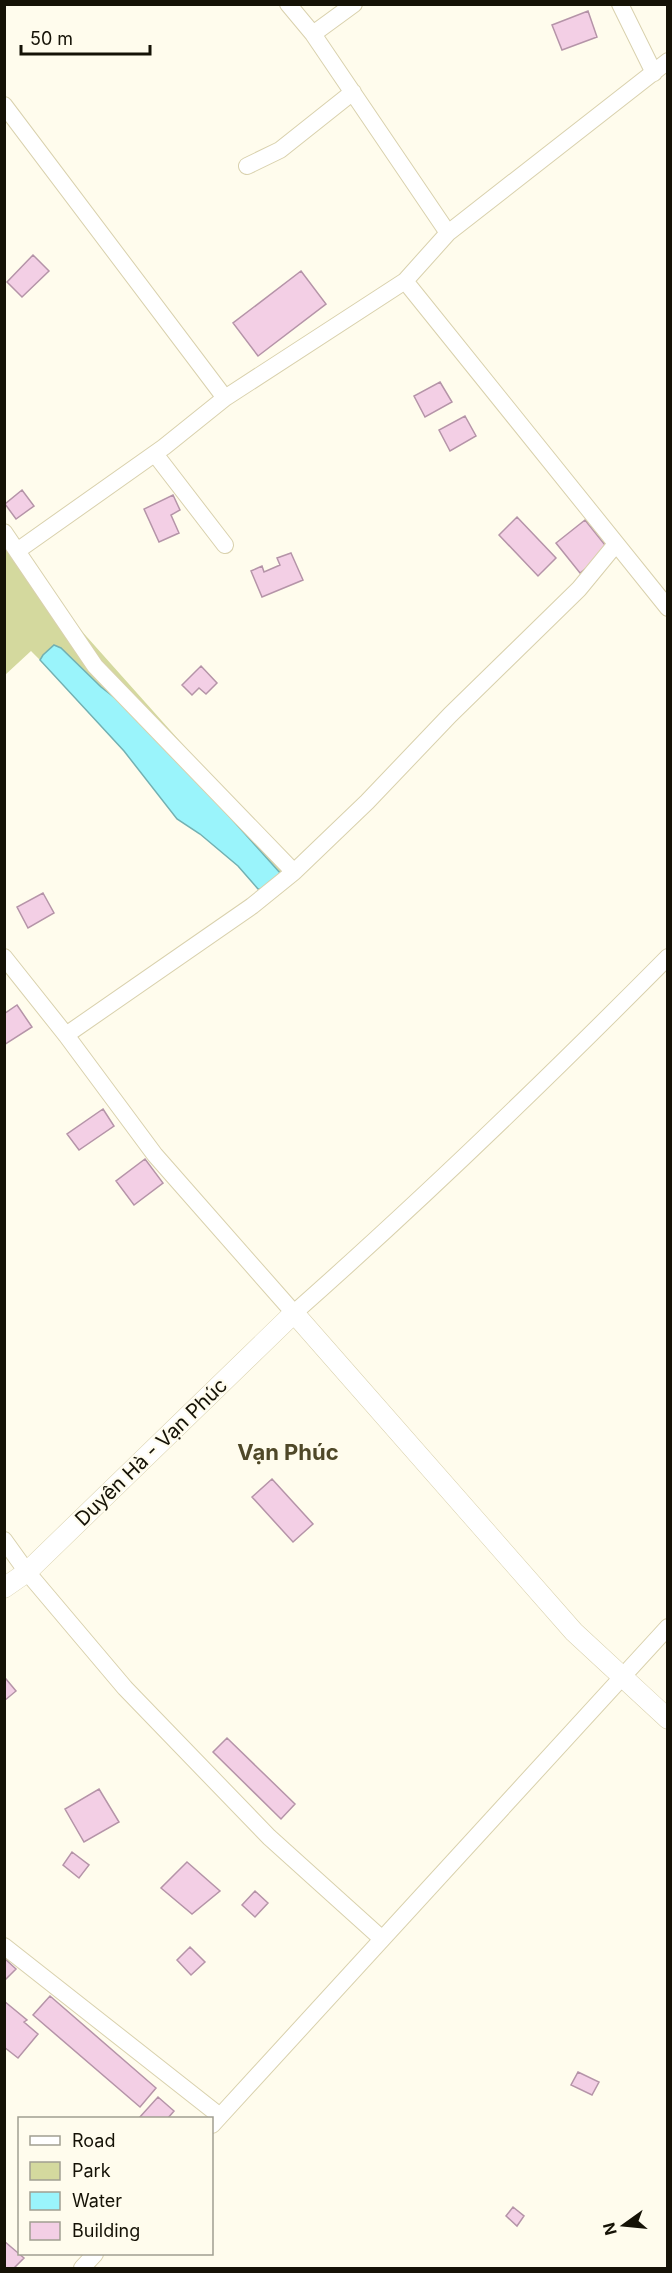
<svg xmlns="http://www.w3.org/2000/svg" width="672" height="2273" font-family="Inter,sans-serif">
<rect width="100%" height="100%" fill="#fffced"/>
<path fill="#d4d99e" d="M4,544l290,325 -13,4 -138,-153 -42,-33 -40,-39 -18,7 -3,5 -9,-9 -26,24z"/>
<path fill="#9af4fb" stroke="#72b0b2" stroke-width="1.5" d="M54,645l7,3 40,39 42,33 138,154 -19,15h-4l-20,-23 -38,-32 -23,-15 -53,-68 -84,-91 3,-5z"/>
<path fill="#f3cfe5" stroke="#b594a8" stroke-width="1.5" d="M588,11l9,26 -35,13 -10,-25z
M33,255l16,16 -27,26 -15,-15z
M301,271l25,33 -68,52 -25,-33z
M440,382l12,20 -27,15 -11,-21z
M465,416l11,20 -26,15 -11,-21z
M22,490l12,16 -18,13 -11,-15z
M173,495l7,15 -9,5 8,18 -20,9 -15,-33z
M517,517l39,41 -18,18 -39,-41z
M585,520l24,30 -29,23 -24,-30z
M291,553l12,27 -41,17 -11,-26 11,-5 2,6 16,-7 -3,-7z
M201,666l16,17 -11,11 -7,-6 -7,7 -10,-10z
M43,893l11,20 -26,15 -11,-21z
M17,1005l15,22 -28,18v-31z
M103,1109l11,17 -35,24 -12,-16z
M145,1159l18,24 -29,22 -18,-24z
M272,1479l41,45 -20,18 -41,-45z
M6,1679l10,12 -12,10v-21z
M227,1738l68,66 -14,15 -68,-67z
M99,1789l20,33 -35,20 -19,-33z
M72,1852l17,13 -10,13 -16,-13z
M187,1862l33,29 -28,23 -31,-26z
M255,1891l13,12 -13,14 -13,-12z
M190,1947l15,15 -14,13 -14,-15z
M4,1958l12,11 -12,12z
M50,1996l106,92 -16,19 -107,-92z
M4,2001l23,19 -3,2 14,12 -20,24 -14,-11z
M578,2072l21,10 -7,13 -21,-10z
M158,2097l16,14 -6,7h-29z
M513,2207l11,9 -7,10 -11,-10z
M4,2241l20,17 -10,10h-10z"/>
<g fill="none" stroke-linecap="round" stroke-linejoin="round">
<defs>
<path id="minor" d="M288,4l25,30 135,199
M620,4l34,69
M313,34l41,-30
M4,105l221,293
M247,166l33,-16 73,-58
M405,281l263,327
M155,454l70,91
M4,532l91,134 199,206
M17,551l147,-104 61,-49 180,-117 43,-48 220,-172
M4,957l62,78 89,120 139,158c129,-114 253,-234 374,-356
M66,1035l186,-129 42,-34 73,-70 83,-87 129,-126 37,-45
M4,1540l23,32 98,116 144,149 112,101
M4,1946l216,170
M212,2125l456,-498
M82,2268l13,-14"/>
<path id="tertiary" d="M4,1588l23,-16 267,-259 280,319 94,87"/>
</defs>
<use href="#minor" stroke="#d9d1ad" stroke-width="18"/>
<use href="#tertiary" stroke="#d9d1ad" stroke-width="21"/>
<use href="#minor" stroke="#fff" stroke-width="16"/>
<use href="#tertiary" stroke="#fff" stroke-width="20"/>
</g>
<g text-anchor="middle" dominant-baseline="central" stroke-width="4.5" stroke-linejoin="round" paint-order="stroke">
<g font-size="20" fill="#151206" stroke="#fffced">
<text transform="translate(151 1452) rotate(-44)">Duyên Hà - Vạn Phúc</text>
</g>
<g font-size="22" font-weight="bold" fill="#4f4828" stroke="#fffced">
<text x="288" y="1452">Vạn Phúc</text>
</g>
</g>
<rect width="672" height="2273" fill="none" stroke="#151206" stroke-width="12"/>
<rect x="18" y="2117" width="195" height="138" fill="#fffced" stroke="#a19e91" stroke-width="1.5"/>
<rect x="30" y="2136" width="30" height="9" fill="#ffffff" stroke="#a19e91" stroke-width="1.5"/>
<text x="72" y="2147" font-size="18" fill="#151206">Road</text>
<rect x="30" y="2162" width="30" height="18" fill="#d4d99e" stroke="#a19e91" stroke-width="1.5"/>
<text x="72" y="2177" font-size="18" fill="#151206">Park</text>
<rect x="30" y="2192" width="30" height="18" fill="#9af4fb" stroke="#a19e91" stroke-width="1.5"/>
<text x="72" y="2207" font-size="18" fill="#151206">Water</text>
<rect x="30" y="2222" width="30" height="18" fill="#f3cfe5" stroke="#a19e91" stroke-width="1.5"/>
<text x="72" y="2237" font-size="18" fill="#151206">Building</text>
<g transform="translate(624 2225) rotate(255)" stroke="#fffced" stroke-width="4.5" paint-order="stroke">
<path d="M0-4.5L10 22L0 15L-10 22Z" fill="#151206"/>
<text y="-9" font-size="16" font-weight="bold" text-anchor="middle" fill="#151206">N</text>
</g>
<path d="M21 45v9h129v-9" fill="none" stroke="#151206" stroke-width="3"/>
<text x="30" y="45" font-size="18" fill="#151206" stroke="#fffced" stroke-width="4.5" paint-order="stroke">50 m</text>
</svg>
